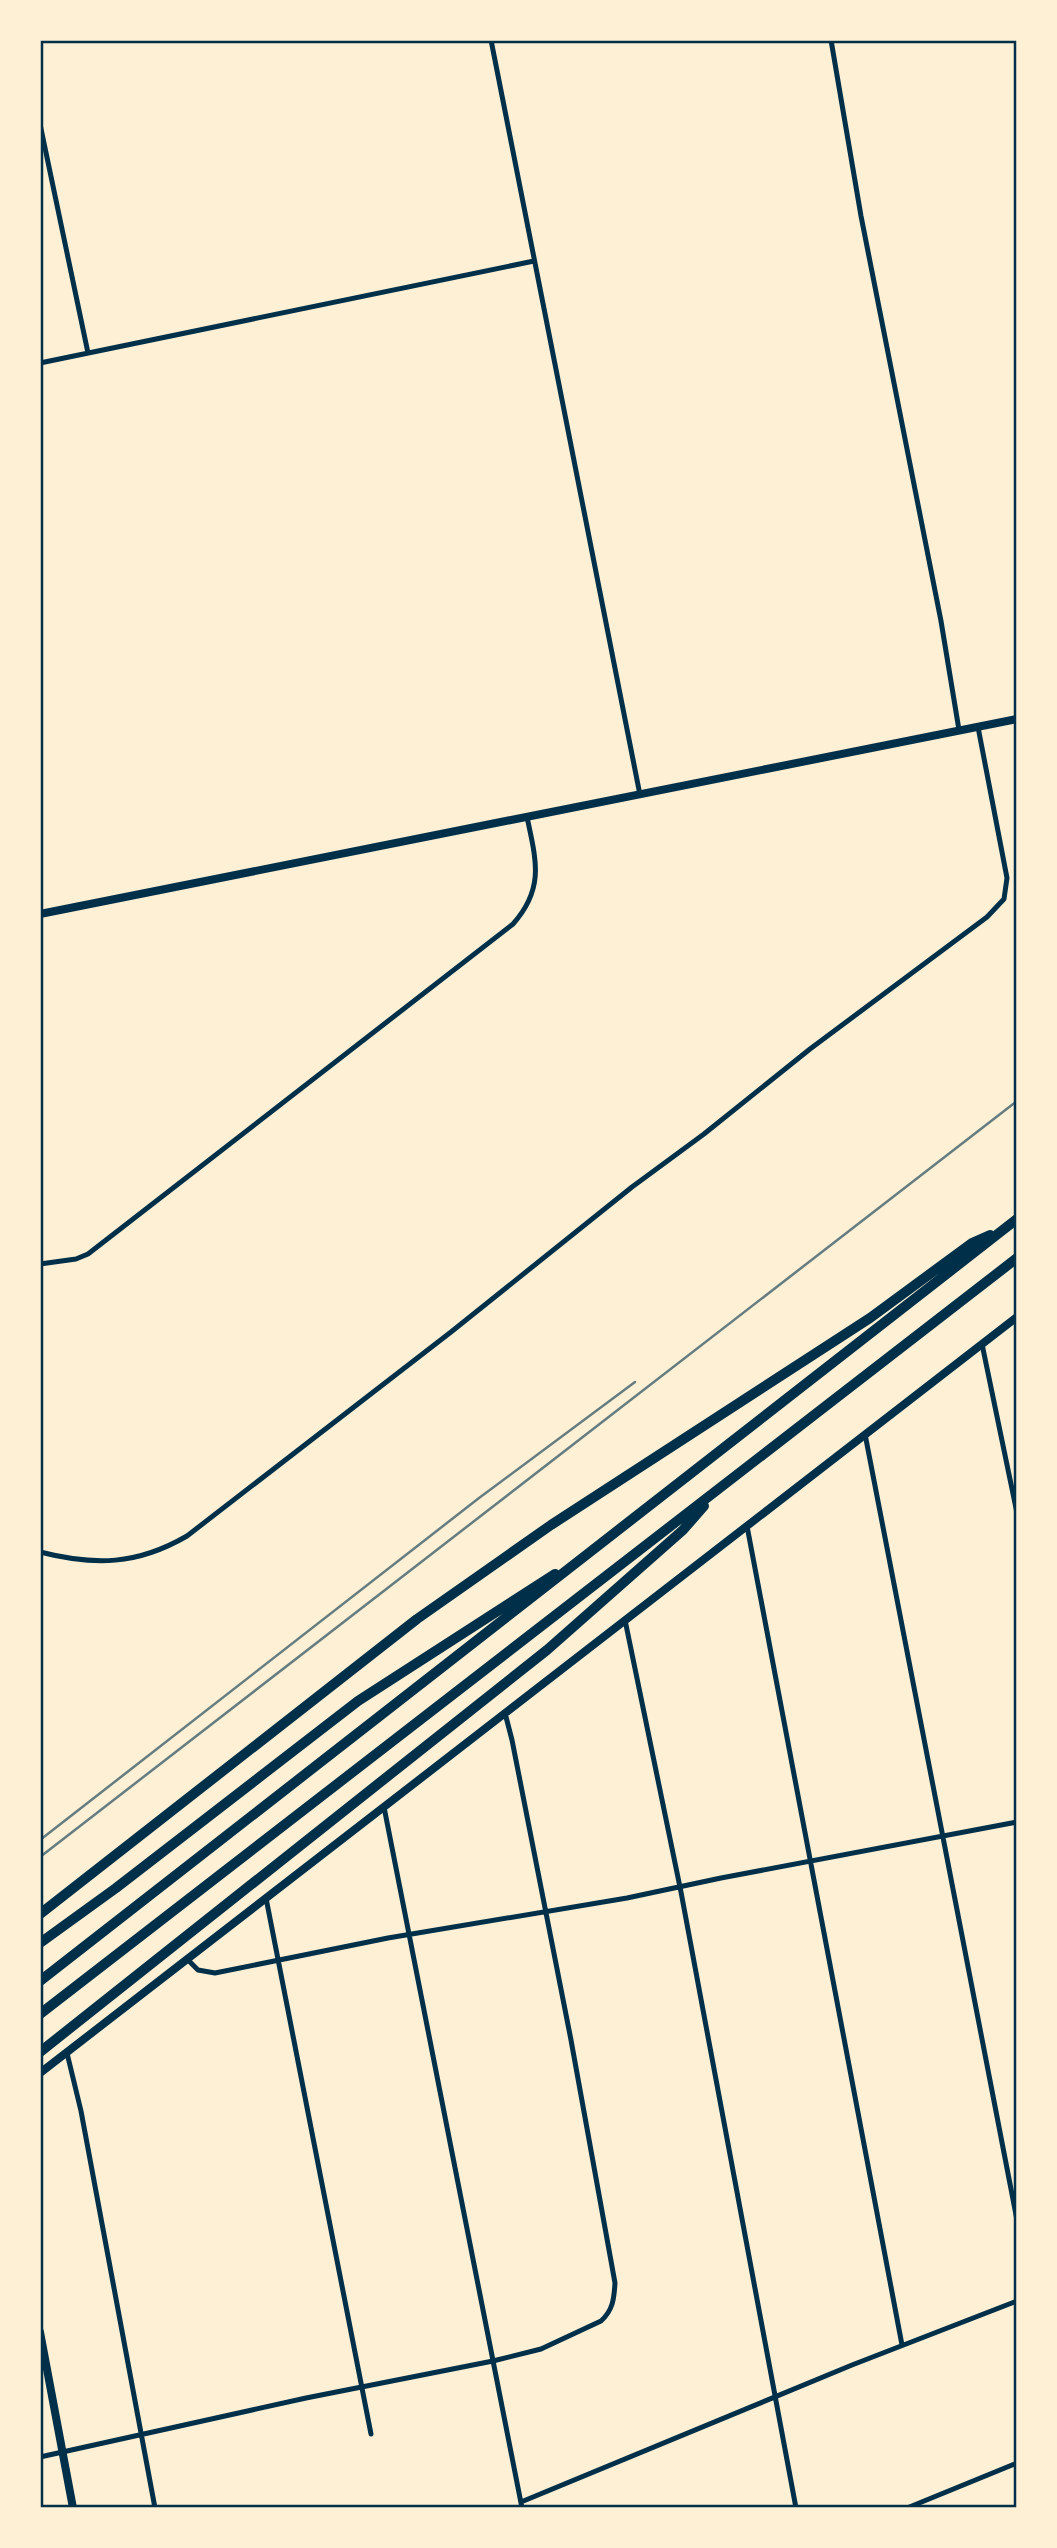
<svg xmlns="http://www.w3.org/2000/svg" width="1057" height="2548" font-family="'Titillium Web',sans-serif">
<rect width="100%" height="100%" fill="#fdf0d5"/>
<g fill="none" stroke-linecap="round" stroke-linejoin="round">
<path stroke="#003049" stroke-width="5" d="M491,40l149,755
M831,40l30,176 80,405 18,109
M40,124l48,229
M40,363l494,-102
M40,1264l36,-5 12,-5 425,-330c32,-36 23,-64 14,-107
M982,1344l35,169
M865,1434l152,786
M747,1526l155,819
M40,1552c55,14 97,13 147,-16l264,-204 181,-145 72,-53 106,-85 177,-132 17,-18 3,-21 -29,-151
M625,1620l56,272 115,616
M384,1807l138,701
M266,1898l105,536
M187,1959l11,11 17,3 173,-35 239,-40 94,-20 296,-56
M67,2053l14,58 74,397
M40,2457l266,-59 187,-37 48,-12 60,-28c12,-11 13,-22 14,-38l-44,-243 -59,-300 -7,-27
M521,2502l331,-137 165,-64
M907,2508l110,-45"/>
<path stroke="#003049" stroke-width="8" d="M40,914l977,-195
M40,2073l977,-756
M40,2332l33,176"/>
<path stroke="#003049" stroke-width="10" d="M40,1914l377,-295 134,-94 319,-207 102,-75 18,-8
M40,1943l76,-55 242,-187 197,-127
M40,1981l977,-762
M40,2014l977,-756
M40,2052l507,-402 136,-120 21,-24"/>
<path stroke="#657d81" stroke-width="2.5" d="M40,1840l439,-342 156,-116
M40,1857l977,-756"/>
</g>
<rect width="1057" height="2548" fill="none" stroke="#fdf0d5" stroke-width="84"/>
<rect x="42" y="42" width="973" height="2464" fill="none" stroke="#003049" stroke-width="2.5"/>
</svg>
